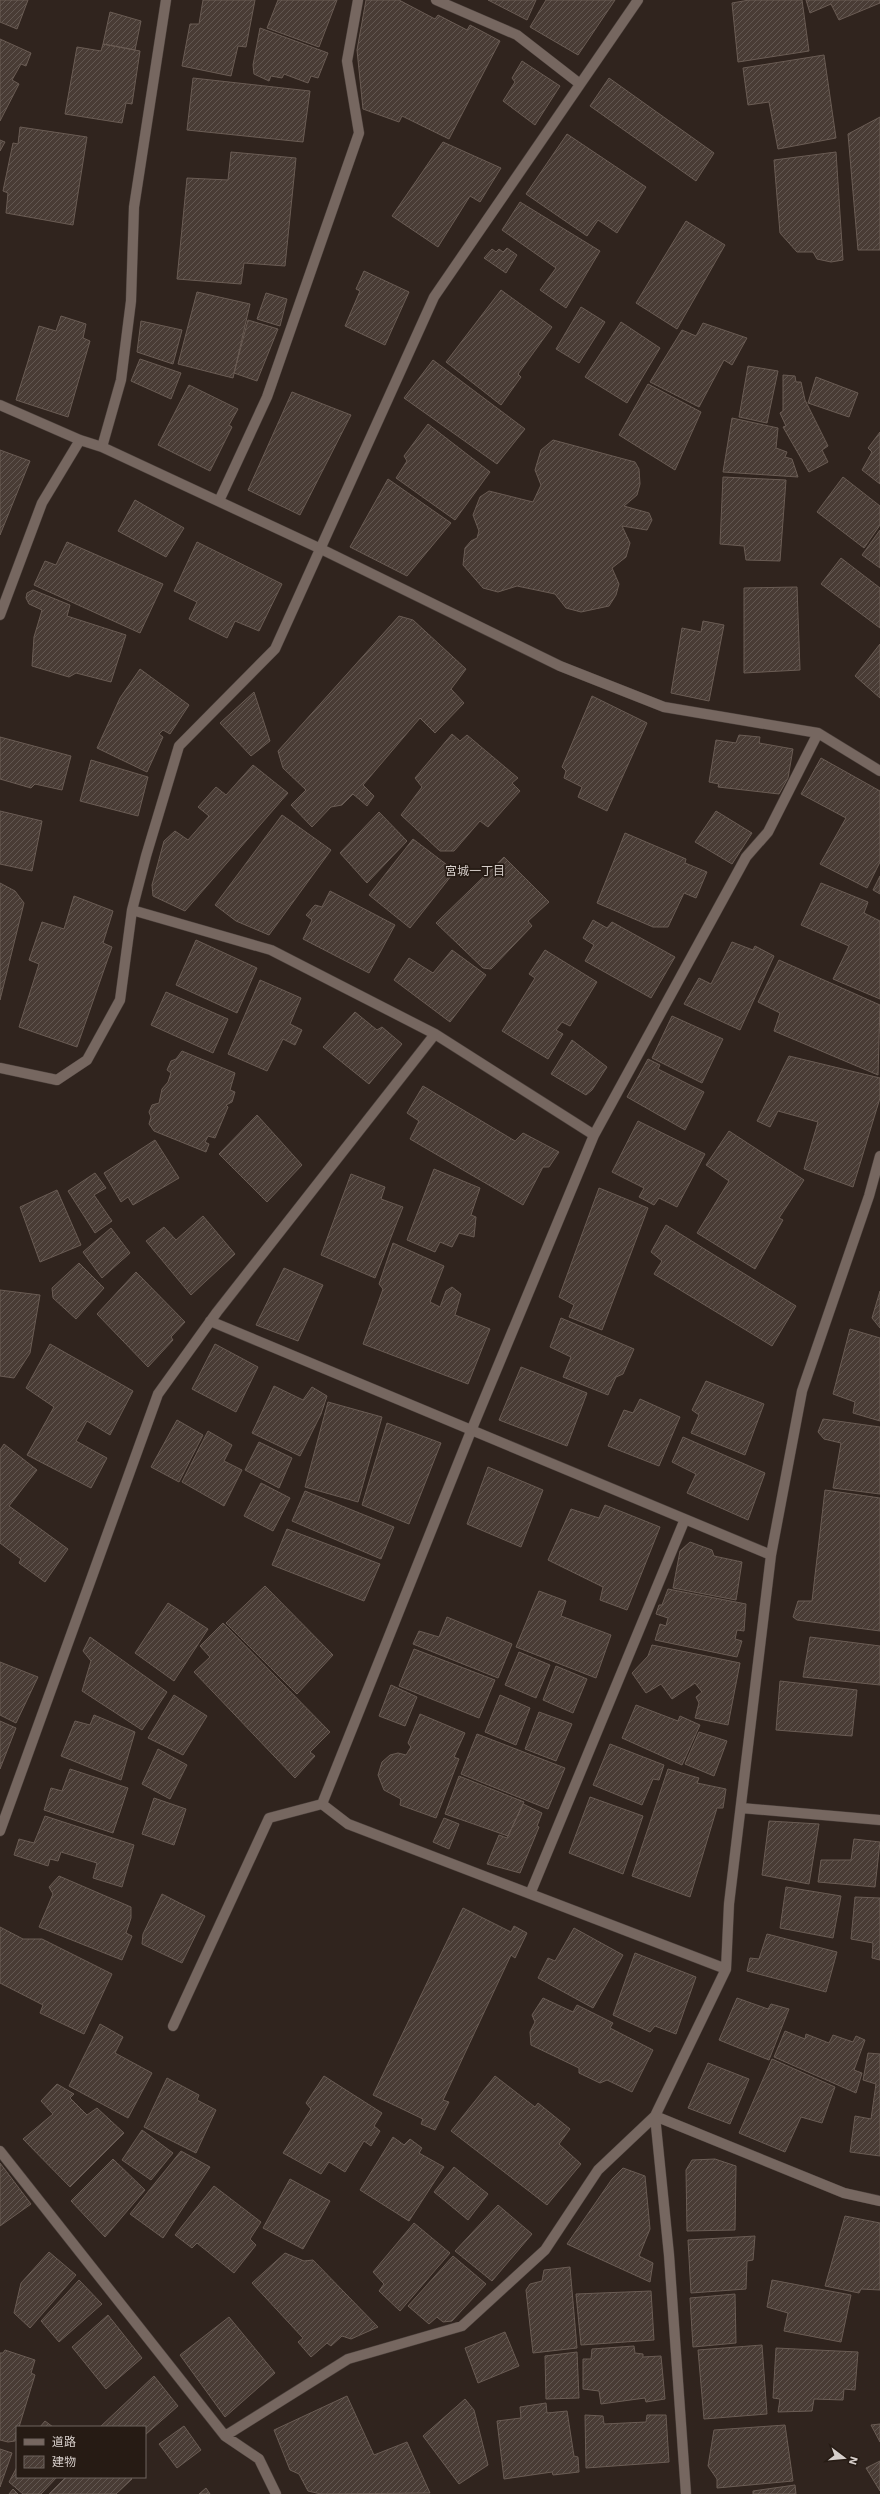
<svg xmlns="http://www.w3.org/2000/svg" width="880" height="2494" font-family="'Work Sans','Noto Sans JP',sans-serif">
<defs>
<pattern id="building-hatch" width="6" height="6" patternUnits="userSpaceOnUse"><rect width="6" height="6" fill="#493c35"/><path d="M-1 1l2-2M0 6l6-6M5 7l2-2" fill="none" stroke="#625751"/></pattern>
</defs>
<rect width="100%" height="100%" fill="#30241e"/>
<path fill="url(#building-hatch)" stroke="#6a5c54" d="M0,0h28l-11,29 -17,-7z
M203,0h52l-9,47 -8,-1 -7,30 -49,-10 8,-42h9z
M278,0h59l-18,47 -52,-19z
M366,0h33l36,19 3,-4 29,15 3,-5 30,16 -51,98 -47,-23 -3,6 -36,-13 -6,-59z
M488,0h48l-9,20z
M546,0h69l-37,55 -48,-28z
M749,0h53l7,51 -71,11 -6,-59z
M806,0h74v3l-41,17 -8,-16 -21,9z
M110,12l31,9 -6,29 -32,-6z
M260,28l68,25 -10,25 -7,-2 -3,7 -24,-9 -2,4 -11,-2 -2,5 -15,-7 -1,-9z
M0,39l31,14 -5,13 -5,-2 -9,16 7,4 -19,37z
M103,44l37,7 -8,53 -6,-1 -4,20 -57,-9 12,-67 24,4z
M824,55l12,83 -58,11 -9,-47 -21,3 -5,-37z
M522,61l38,25 -25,39 -32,-24 12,-19 -3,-4z
M193,78l117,13 -7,51 -116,-12z
M609,78l105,75 -18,28 -106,-75z
M880,117v133h-22l-10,-116z
M20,127l67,10 -14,88 -67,-12 2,-20 -5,-2 10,-48 5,1z
M567,134l79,53 -29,46 -19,-13 -11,16 -61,-42z
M0,140l5,2 -5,9z
M443,142l58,26 -21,34 -10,-6 -32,51 -46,-31z
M231,152l65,6 -11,108 -41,-3 -3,21 -64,-5 10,-101 41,2z
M836,152l7,108 -12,2 -14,-3 -4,-7h-16l-17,-19 -6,-73z
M520,202l80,49 -34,57 -26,-18 16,-22 -54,-38z
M686,221l39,24 -48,84 -41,-26z
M507,248l10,7 -11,18 -22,-15 8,-9 4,3 3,-3 4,3z
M364,271l45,21 -24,53 -40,-19 15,-35 -4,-2z
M501,290l51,37 -34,47 3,3 -20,28 -55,-43z
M197,292l53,12 -17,74 -55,-14z
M266,293l21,6 -7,27 -23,-7z
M581,307l24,15 -26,41 -23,-14z
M61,316l25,8 -3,14 7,3 -22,76 -52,-17 23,-74 17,5z
M248,320l30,9 -21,52 -23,-8z
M141,321l41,9 -9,34 -36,-12z
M621,322l39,26 -33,55 -42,-26z
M703,323l44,15 -15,27 -8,-5 -25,47 -49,-25 32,-52 14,6z
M140,359l41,14 -10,26 -40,-18z
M433,360l92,69 -28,35 -93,-66z
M748,366l30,5 -11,52 -28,-6z
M783,375l12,1 1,6h5l4,18 23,46 -6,4 6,12 -19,10 -26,-45 3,-1 -6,-13 3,-2z
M816,377l42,16 -9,24 -41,-14z
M648,384l53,28 -26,58 -56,-35z
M189,385l49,24 -9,16 3,2 -22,44 -52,-26z
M292,392l59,23 -51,100 -52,-25z
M732,418l46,10 -2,20 11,4 -2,5 7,2 6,18 -75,-5z
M428,424l62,48 -35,48 -59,-42 11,-17 -3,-5z
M880,432v52l-18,-14 10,-18 -4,-4z
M553,440l82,22 4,7 1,15 -3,11 -13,11 25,7 3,7 -5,10 -25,-4 8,17 -4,14 -14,11 7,16 -3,11 -7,11 -28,6 -15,-4 -11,-14 -38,-8 -19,6 -15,-4 -20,-23 2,-17 6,-7 6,-3 2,-7 -6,-16 7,-18 9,-6 44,11 8,-17 -6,-15 6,-20z
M0,450l30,11 -30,74z
M723,477l63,3 -6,81 -34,-1 -2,-14 -24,-2z
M843,477l37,29v19l-16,23 -47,-36z
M388,479l63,44 -44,53 -57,-29z
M135,500l49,28 -18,29 -48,-26z
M880,530v38l-18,-13z
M67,542l96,42 -23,49 -106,-48 11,-24 11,4z
M197,542l85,42 -23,47 -24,-10 -8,17 -38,-19 8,-17 -23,-11z
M841,558l39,30v40l-59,-44z
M797,587l3,83 -56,3v-85z
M33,590l37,15 -3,11 59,19 -15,47 -35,-9 -7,4 -37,-11 2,-29 8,-27 -13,-6 -3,-6 1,-5z
M399,616l14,4 53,49 -15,20 13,14 -29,30 -15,-15 -57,67 11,11 -7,10 -14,-12 -11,11 -11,2 -19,20 -21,-22 15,-15 -23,-22 -5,-17z
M703,621l21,4 -15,76 -38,-8 11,-65 19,4z
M880,644v54l-25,-22z
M140,669l49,36 -19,29 -7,-4 -4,4 4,3 -16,35 -50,-24 23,-50z
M254,692l16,49 -19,15 -31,-33z
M592,696l55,27 -40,88 -29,-14 4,-10 -18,-9 2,-7 -4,-4z
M452,734l8,7 7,-6 51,43 -6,5 8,8 -32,36 -8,-6 -26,30h-14l-39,-36 21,-28 -7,-9z
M739,735l21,2 -1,6 34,6 -5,29 -9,16 -61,-7 1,-3 -10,-2 7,-42 20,3z
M0,737l71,19 -9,34 -27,-6 -4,4 -31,-9z
M821,758l59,33v71l-13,26 -47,-24 26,-46 -45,-24z
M91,760l57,17 -10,39 -58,-15z
M253,765l35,28 -103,118 -32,-15 -1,-11 12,-44 11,-10 13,9 21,-24 -11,-9 18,-20 10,8z
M0,811l42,10 -10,50 -32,-7z
M716,811l36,22 -20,31 -37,-22z
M379,812l28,29 -40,42 -27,-30z
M282,815l49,35 -62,85 -33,-14 -21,-16z
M625,833l61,26 -1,4 22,9 -11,26 -12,-5 -16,34h-15l-56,-24z
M413,839l42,32 -45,57 -41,-33z
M504,857l45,45 -21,19 4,5 -41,43 -8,-1 -47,-45z
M880,876v18l-7,-4z
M0,883l15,8 9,12 -24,97z
M821,883l47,19 -4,11 16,8v78l-47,-20 16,-33 -48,-21z
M330,891l65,34 -26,48 -66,-34 9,-19 -6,-5 9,-10 7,2z
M74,896l39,15 -10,32 9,4 -35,100 -58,-20 20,-63 -10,-4 13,-38 22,7z
M593,920l14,8 5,-6 63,35 -24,41 -66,-37 9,-16 -11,-7z
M196,940l61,28 -20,45 -61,-28z
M732,942l21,8 2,-4 19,10 -34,74 -56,-26 15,-26 12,6z
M452,950l34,25 -36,47 -56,-42 15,-22 24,15z
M545,950l52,32 -27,44 -8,-4 -6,8 7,4 -15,25 -46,-28 33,-53 -6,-4z
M779,960l101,45 -2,70 -104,-44 6,-18 -22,-11z
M260,980l41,18 -11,26 12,6 -7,15 -12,-6 -16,32 -39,-17z
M166,992l62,27 -15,34 -62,-28z
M355,1012l22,18 5,-3 20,17 -33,40 -46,-37z
M672,1016l51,23 -21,44 -50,-25z
M572,1040l35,27 -15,23 -6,5 -35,-21z
M182,1051l53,22 -5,17 5,2 -3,10 -6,3 2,2 -13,31 -7,-2 -3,6 4,2 -3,8 -52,-21 -5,-7 2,-7 -2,-5 3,-7 7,-2 3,-14 6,-7 3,-9 -4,-3 4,-9 5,-2z
M789,1056l91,22v20l-27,89 -49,-18 14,-47 -40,-11 -8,16 -13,-6z
M648,1059l12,6 -2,4 46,23 -19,38 -58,-33z
M423,1086l92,55 8,-8 36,19 -10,15h-6l-20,38 -113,-66 9,-18 -12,-8z
M257,1115l45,50 -35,37 -48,-48z
M638,1121l67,33 -28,53 -18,-9 -5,7 -15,-8 5,-9 -32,-16z
M729,1131l75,49 -25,38 4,2 -28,49 -58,-36 32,-52 -23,-16z
M155,1140l24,38 -46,27 -5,-8 -7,5 -17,-29z
M434,1169l46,19 -9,27 5,2 -2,20 -15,-4 -7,14 -12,-5 -5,10 -28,-12z
M95,1173l11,15 -12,7 18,26 -17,12 -27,-42z
M351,1174l34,13 -4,12 22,8 -28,71 -54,-23z
M599,1188l49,20 -46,122 -33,-13 5,-12 -15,-8z
M57,1190l24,55 -41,17 -20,-55z
M203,1216l32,38 -44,41 -45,-54 18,-14 12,13z
M666,1225l130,81 -24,40 -118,-72 8,-13 -11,-9z
M111,1228l19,25 -28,25 -19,-26z
M393,1243l51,23 -14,36 10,5 6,-16 6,-4 9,7 -6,21 35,14 -22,55 -105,-40 20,-55 -4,-5z
M79,1263l25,25 -28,31 -23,-21 -1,-10z
M284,1268l39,17 -25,56 -42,-16z
M136,1272l49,50 -14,15 2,3 -25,27 -51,-53z
M0,1290l40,5 -10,58 -16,25 -14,-2z
M880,1291v37l-8,-10z
M561,1318l73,31 -11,25 -7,3 -8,18 -45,-18 8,-20 -21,-10z
M850,1329l30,9v83l-27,-8 2,-11 -22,-8z
M50,1344l83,47 -23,44 -23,-14 -11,20 31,17 -16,30 -64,-33 27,-48 -28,-19z
M215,1344l43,23 -22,45 -44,-23z
M521,1367l66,26 -20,53 -68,-26z
M706,1381l58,23 -19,51 -54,-22 8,-18 -7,-5z
M274,1386l29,14 9,-13 15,9 -6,18 -21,42 -48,-23z
M640,1399l40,18 -21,49 -51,-20 16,-36 9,3z
M328,1402l54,15 -24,85 -53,-15z
M823,1419l57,8v67l-47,-6 8,-45 -17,-4 -6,-7z
M177,1420l26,15 -24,47 -28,-15z
M387,1423l54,20 -32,81 -47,-19z
M208,1431l24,14 -8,16 18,9 -18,36 -42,-24z
M683,1437l82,36 -17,47 -61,-27 9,-19 -24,-12z
M259,1442l33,16 -13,30 -34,-18z
M4,1444l33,26 -28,36 59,43 -23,33 -26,-19 2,-4 -21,-16v-93z
M488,1467l55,23 -22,57 -54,-23z
M261,1483l29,15 -17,33 -29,-15z
M825,1490l55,8v133l-83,-11 -4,-3 5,-16h14z
M305,1491l89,36 -13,32 -89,-38z
M605,1505l55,22 -33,83 -27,-10 3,-13 -55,-27 23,-51 28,9z
M287,1529l93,35 -16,37 -92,-36z
M690,1542l22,8 2,6 28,6 -6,38 -63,-12 7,-37z
M265,1586l68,69 -36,39 -71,-71z
M668,1589l78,15 -2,27 -7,-1 -2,9 7,2 -5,16 -82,-17 5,-16 6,2 2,-8 -12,-4 3,-9h3z
M539,1591l27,10 -5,15 50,19 -15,43 -80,-31z
M168,1603l40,26 -34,52 -39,-28z
M447,1617l65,27 -14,34 -85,-34 6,-13 20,6z
M223,1623l107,109 -20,20 5,4 -20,22 -101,-106 16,-15 -10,-11z
M90,1637l77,55 -25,38 -60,-39 9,-30 -8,-10z
M810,1637l70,9v39l-77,-8z
M652,1645l88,18 -12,62 -33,-7 4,-15 -3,-6 6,-5 -7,-9 -23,16 -11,-15 -15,9 -14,-20 16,-17z
M414,1649l81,31 -16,38 -80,-32z
M519,1652l31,13 -14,33 -31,-13z
M0,1662l38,15 -22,46 -16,-8z
M556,1666l31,13 -14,34 -30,-13z
M780,1681l77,9 -5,46 -76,-6z
M391,1685l26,12 -12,29 -26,-10z
M174,1695l33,21 -24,39 -35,-17z
M500,1695l30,13 -14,37 -31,-13z
M636,1705l42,16 2,-5 20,9 -18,40 -60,-27z
M539,1712l33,12 -16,37 -31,-12z
M420,1714l45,19 -11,24 5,2 -23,59 -36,-13 1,-6 -17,-9 -6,-15 4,-13 8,-7 8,-2 8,2 5,-8 -3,-4z
M94,1715l41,17 -14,48 -60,-24 14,-35 15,4z
M0,1721l16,7 -16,41z
M699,1732l28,9 -13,35 -29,-12z
M477,1734l88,34 -17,41 -87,-35z
M610,1744l54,21 -5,15 -6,-1 -11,26 -49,-20z
M158,1749l29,16 -17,34 -28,-15z
M70,1769l58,19 -15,45 -69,-23 7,-22 11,3z
M668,1769l31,9 -2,5 29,6 -3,19h-6l-27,89 -58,-21z
M459,1776l65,26 -16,34 -63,-22z
M590,1797l53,19 -20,58 -54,-21z
M154,1798l32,11 -12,36 -32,-11z
M523,1804l19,9 -5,13 2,1 -19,46 -33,-9 12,-29 8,3z
M45,1816l89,29 -12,42 -29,-9 4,-15 -36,-11 -3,9 -8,-2 -2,7 -34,-11 5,-16 15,4z
M444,1818l15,6 -10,25 -16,-7z
M769,1821l50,3 -10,60 -47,-9z
M854,1839l26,3 -5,45 -57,-5 3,-22h30z
M59,1876l72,31v11l-5,15 6,3 -10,24 -83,-33 14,-33 -4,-7z
M786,1887l55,9 -8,42 -53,-10z
M162,1894l43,22 -23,47 -40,-19 1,-10z
M855,1897l25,1v62l-8,-2 1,-15 -22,-4z
M463,1908l48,24 3,-6 13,7 -12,25 -4,-3 -68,145 6,2 -14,28 -14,-6 2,-5 -50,-24z
M0,1927l23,12h19l70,35 -28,60 -44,-21 3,-8 -43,-22z
M574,1928l49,27 -30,53 -55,-30 10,-20 7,3z
M767,1934l70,18 -11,40 -79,-21 3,-13 9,1z
M635,1953l61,24 -20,57 -21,-8 -5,6 -37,-17z
M543,1998l30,14 4,-7 36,18 -3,5 43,22 -21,42 -25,-12 -7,3 -21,-10v-5l-48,-23 -1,-13 5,-10 -3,-7z
M737,1998l31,11 3,-5 18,5 -20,51 -50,-20z
M100,2024l23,13 -8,16 37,20 -24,45 -59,-32z
M785,2031l20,8 1,-5 23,9 4,-8 20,7 3,-6 9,4 -11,30 8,3 -6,20 -82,-36z
M868,2053l12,1v102l-30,-4 5,-36 16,3 5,-35 -13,-4z
M772,2059l63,28 -13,36 -21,-6 -16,35 -46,-19z
M708,2063l41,16 -19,45 -42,-16z
M324,2076l58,37 -8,13 6,5 -9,15 -7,-5 -19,31 -16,-10 -8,12 -38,-21 28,-44 -5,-6z
M495,2076l40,31 3,-4 32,26 -11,15 22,20 -34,41 -96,-74z
M167,2078l32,17 -2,5 19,10 -20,43 -52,-26z
M57,2084l17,10 -4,4 17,17 10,-7 27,25 -54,54 -47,-48 30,-25 -12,-13z
M142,2130l31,23 -22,27 -29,-20z
M393,2137l11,8 6,-6 12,9 -3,5 25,14 -35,54 -49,-31z
M181,2151l29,16 -47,71 -33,-24z
M113,2159l32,31 -40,47 -34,-36z
M715,2159l21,7 -1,64 -48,1 -1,-61 6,-10z
M0,2163l31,41 -31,22z
M454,2167l34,27 -20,26 -34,-28z
M623,2168l22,8 5,53 -11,27 14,7 -3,19 -83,-38 45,-65z
M290,2179l40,22 -27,48 -40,-21z
M214,2186l47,36 -11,17 6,6 -22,28 -37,-30 -5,5 -17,-13z
M498,2205l34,29 -40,47 -37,-30z
M845,2216l35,7v67l-19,-1 -2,4 -34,-7z
M414,2223l36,30 -50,58 -21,-20 5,-7 -11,-12z
M755,2236l-2,24 -6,1 -1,28 -55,4 -3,-53z
M49,2252l27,23 -46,53 -16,-15 7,-30z
M285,2253l19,8 9,-1 65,67 -27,12 -9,-3 -11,10 -4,-3 -16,14 -13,-15 5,-4 -51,-55z
M453,2256l33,28 -34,37 -9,1 -6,-5 -8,7 -21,-18z
M570,2267l7,81 -44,5 -7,-63 4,-6 12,-3 2,-11z
M79,2280l23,24 -43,38 -18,-21z
M772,2280l79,15 -10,47 -57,-11 4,-18 -21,-6z
M651,2291l3,49 -73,5 -5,-51z
M735,2294l1,49 -43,4 -3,-49z
M108,2315l34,43 -36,31 -34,-42z
M229,2317l46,56 -50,44 -45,-62z
M505,2332l14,34 -41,17 -13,-35z
M762,2345l5,69 -63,5 -6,-69z
M634,2346l1,7 8,1v3l18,-1 4,43 -19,3 -1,-4 -44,6 -2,-13 -16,-2v-30h8l1,-10z
M776,2348l82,4 -3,38 -11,-1 -1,11 -29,-1 -2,12 -34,1 2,-13 -7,-1z
M5,2350l30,10 -4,13 4,2 -16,52h-2l-2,14 -7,1 -8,-2v-87h3z
M577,2352l2,46 -33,1 -1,-43z
M154,2376l24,30 -33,29v-8h-45z
M347,2396l27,59 33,-13 23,51 -109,1 -13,-3 -9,-17 -9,-4 -16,-40z
M465,2399l9,11 14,55 -29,19 -36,-48z
M546,2403l1,10 20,-2 7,45 4,1 1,15 -26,3 -1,-3 -48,7 -7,-58 24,-3 -1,-11z
M585,2415l18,1 1,8 42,-2 1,-7h19l3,47 -83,6z
M45,2421l8,6h-13z
M880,2424v18l-9,-17z
M785,2425l8,56 -76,7v-9l-9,-13 6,-36z
M184,2426l17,24 -24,18 -18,-24z
M0,2449l12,4 -12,34z
M880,2461v30l-14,-23z
M17,2467v10h40l-16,17h-18l-14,-12z
M66,2477h64l2,2 -16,15h-67z
M795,2485l1,9h-43v-3z
M206,2488l4,6h-11z
M13,2489l5,5h-9z"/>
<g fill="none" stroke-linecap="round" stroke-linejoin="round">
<defs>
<path id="street" d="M436,0l81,35 63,49
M0,405l80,35 22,7 219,102 239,117 104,41 154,26 62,38
M102,447l19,-67 10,-79 3,-94 32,-207
M219,501l48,-104 92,-264 -12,-72 11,-61
M0,615l42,-112 38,-63
M0,1068l57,12 30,-20 33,-60 12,-90
M594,1135l-159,-101 -164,-84 -139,-40 14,-54 33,-110 96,-97 159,-352 204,-297
M210,1321l561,234
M741,1808l139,12
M0,1831l158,-437 59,-82 218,-278
M530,1894l155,-375
M726,1969l-378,-145 -26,-20 149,-373 123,-296 152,-278 22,-25 50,-99
M173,2026l96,-208 53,-14
M655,2116l14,139 17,239
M655,2116l189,77 36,8
M0,2151l225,285 34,23 17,35
M225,2436l123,-77 114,-33 83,-76 53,-80 57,-54 71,-147 3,-65 42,-349 31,-164 67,-195 11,-40"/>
</defs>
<use href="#street" stroke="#4a3f3a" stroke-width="11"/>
<use href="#street" stroke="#766760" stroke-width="10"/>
</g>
<g text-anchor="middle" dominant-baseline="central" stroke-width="3.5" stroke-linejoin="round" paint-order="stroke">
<g font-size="12" fill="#d7cfcb" stroke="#261b14">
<text x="475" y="871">宮城一丁目</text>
</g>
</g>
<rect x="16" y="2426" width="130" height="52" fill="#261b14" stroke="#6d635d"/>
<rect x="24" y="2439" width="20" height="6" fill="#766760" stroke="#6d635d"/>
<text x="52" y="2446" font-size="12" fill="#d7cfcb">道路</text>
<rect x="24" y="2456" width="20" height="12" fill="url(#building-hatch)" stroke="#6d635d"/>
<text x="52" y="2466" font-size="12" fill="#d7cfcb">建物</text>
<g transform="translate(844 2458) rotate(106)" stroke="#261b14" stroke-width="3" paint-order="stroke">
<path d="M0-3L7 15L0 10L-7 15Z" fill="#d7cfcb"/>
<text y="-6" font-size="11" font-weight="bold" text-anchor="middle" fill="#d7cfcb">N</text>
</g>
</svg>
